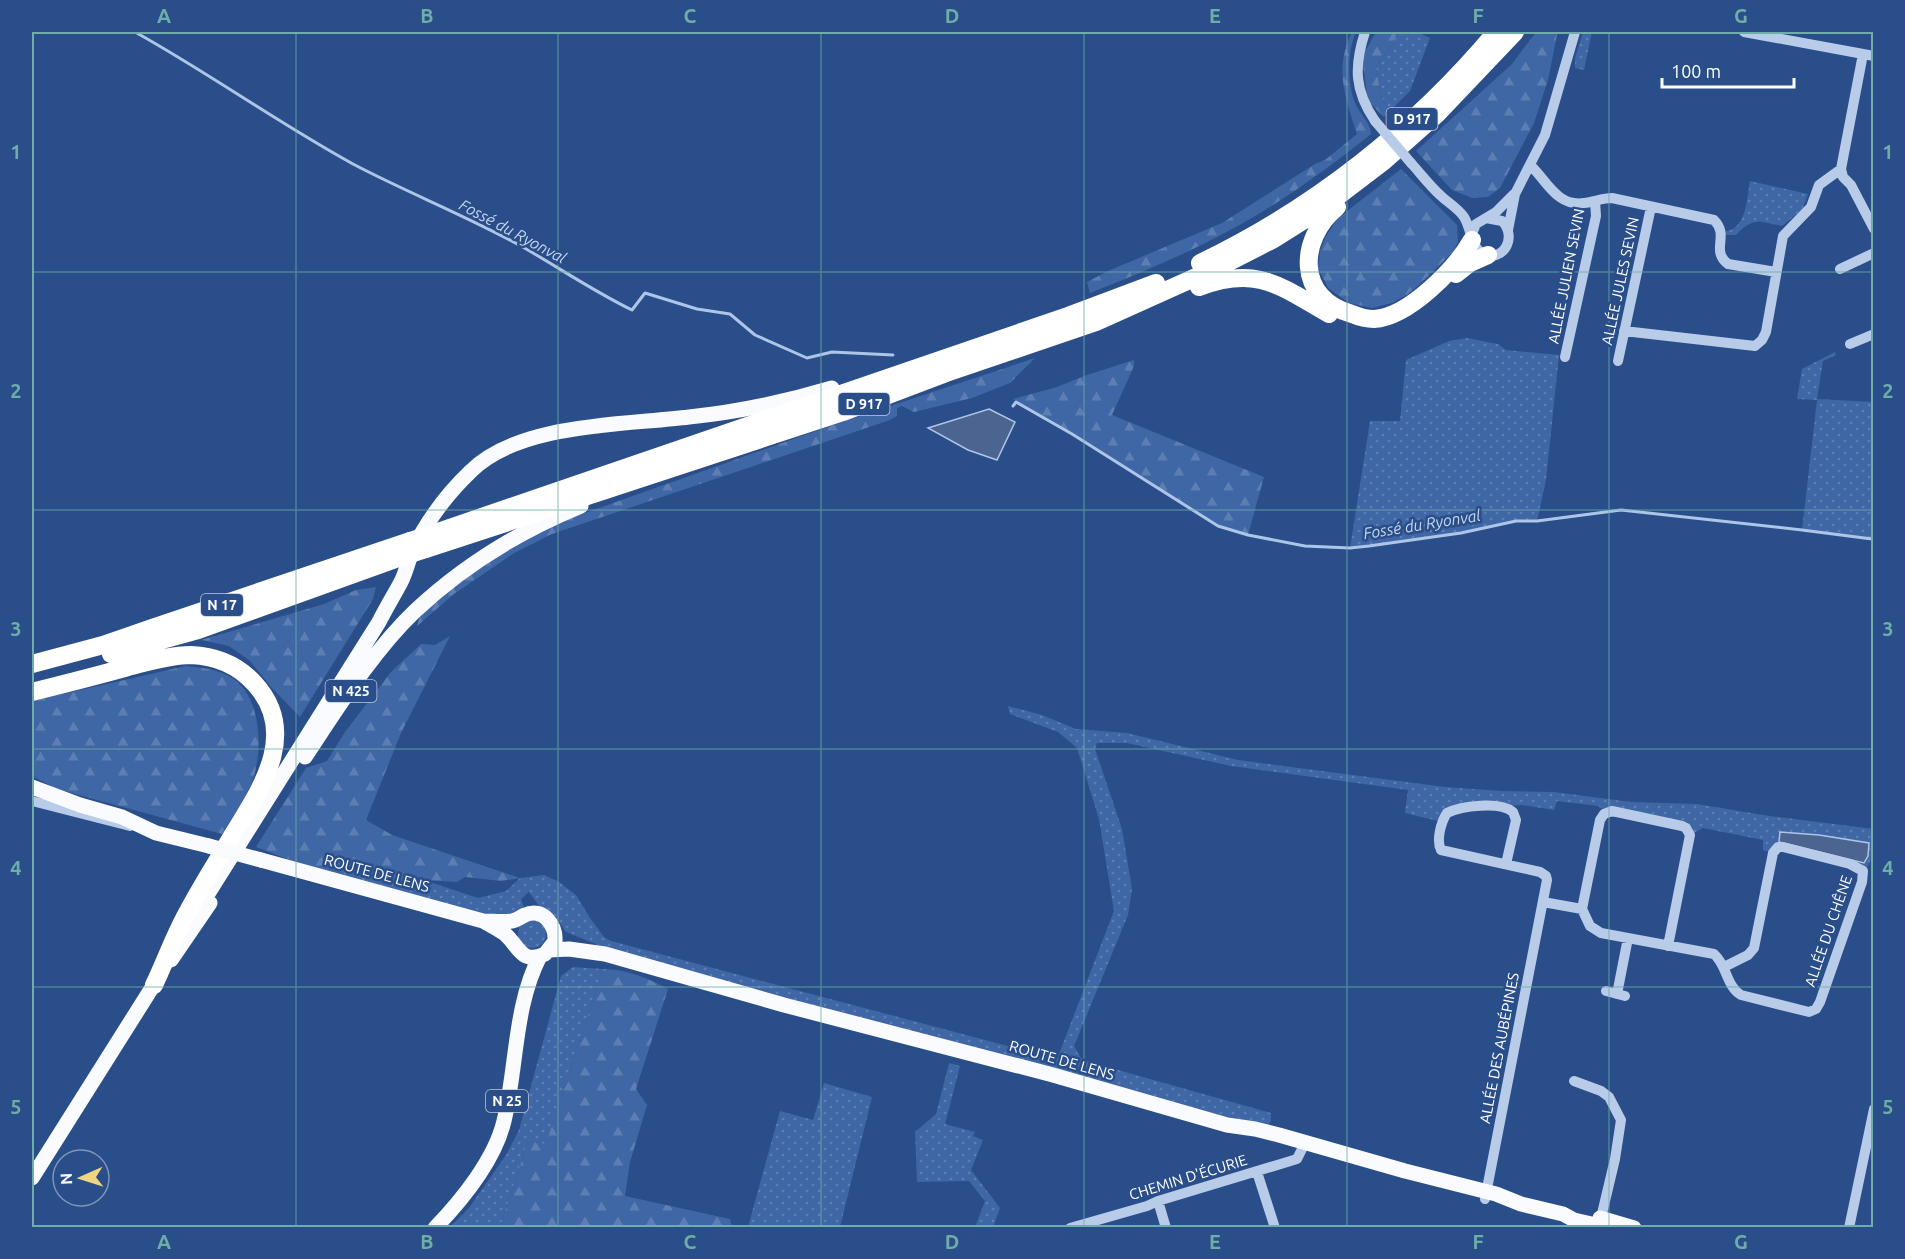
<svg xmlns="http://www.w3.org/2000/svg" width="1905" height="1259" font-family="Ubuntu,sans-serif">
<defs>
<pattern id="grass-dots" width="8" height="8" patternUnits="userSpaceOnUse" patternTransform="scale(1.5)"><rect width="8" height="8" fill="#3f67a5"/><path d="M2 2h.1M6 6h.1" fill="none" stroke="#5c7eb2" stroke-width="1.8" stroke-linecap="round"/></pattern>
<pattern id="forest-firs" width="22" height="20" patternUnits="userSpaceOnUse" patternTransform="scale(1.5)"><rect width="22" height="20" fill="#3f67a5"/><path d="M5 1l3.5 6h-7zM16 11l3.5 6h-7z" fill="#5c7eb2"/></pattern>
</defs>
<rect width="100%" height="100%" fill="#2a4e89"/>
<path fill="url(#grass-dots)" d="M1398,32h19l13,6 -20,53 -20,20 -9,-15 -5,-29 16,-22z
M1583,32h9l-8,38 -9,-2v-10z
M1750,181l58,13 -6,16 -20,16c-23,-4 -28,-10 -46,9h-15c5,-5 8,-4 13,-7 13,-9 13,-32 16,-47z
M1467,338l31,6 8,6 53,5 -13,125 -9,41h-21l-55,12 -111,15 20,-127h30l6,-61 43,-19z
M1835,352l1,3 -13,6 -6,38 56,3v138l-71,-10 15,-130 -20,-1 5,-30z
M1008,706l34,9 34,14 51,4 111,27 207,27 56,4 53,1 77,10 66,2 72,12 105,13 -1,26 -6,13 -84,-21 -10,6 -10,-3v-10l-60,-12 -13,7 -4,-7 -79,-16 -9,-6 -41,-5 -3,9 -32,-5 -70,5 -10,12 -37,-9 3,-23 -177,-24 -104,-23h-30l-2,6 27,80 10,60 -4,26 -54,131 7,12 5,3 185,52v8l-4,6 -15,-2 -644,-176 -42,-17 -11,-16 -16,-10 -10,-14 -8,7 3,8c-5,3 -11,7 -16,9 -21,6 -150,-36 -179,-44l40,-10 109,36 28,-7 14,-13 24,-3 15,7 17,13 14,23 14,19 7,4 446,118 57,-148 -15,-92 -22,-71 -19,-16 -48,-18z
M518 934a14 14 0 1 1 28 0a14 14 0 1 1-28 0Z
M573,967l30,2 -57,176 -18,-4 -28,86 -51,1 20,-20 37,-53 13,-25 42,-154z
M949,1063l11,3 -15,58 30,8 -2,4 10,4 -12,30 29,38 -7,19h-18l10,-26 -16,-20 -52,1 -2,-50 21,-18z
M824,1083l48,14 -32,130h-92l32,-116 33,9z"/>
<path fill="url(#forest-firs)" d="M1352,32h4c-9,19 -9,54 0,73 5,10 15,19 15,29 -44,35 -90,69 -139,95 -45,25 -94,45 -142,64l-3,-11 21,-11 114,-48 93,-59 10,-4 32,-26c-12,-36 -23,-66 -5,-102z
M1376,32h22l-6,13 -16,22 5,29 9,15 -6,6 -16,-16 -6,-44z
M1536,32h21v3l-9,45 -14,43 -34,65 -12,9 -16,1 -20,-8 -36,-39 96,-87z
M1401,169l56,56 1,17 -5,10 -33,32 -12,10 -16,9 -20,5 -23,-5 -21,-15 -10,-20 2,-17 5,-13 12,-19z
M1035,358l-25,25 -38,15 -58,14 -12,-6 -5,2v8l-7,4 -338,114 -38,19 -60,41 -37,32 3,-10 27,-25 41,-30 63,-36 279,-99z
M1134,360v6l-22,49 152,62 -16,58 -30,-9 -146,-92 -59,-35 44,-12 27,-11z
M376,587l-3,12 -73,118 -28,-29 -23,-28 -20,-14 -28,-6 123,-36 32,-14z
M450,636l-49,97 -35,87 26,15 128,43 -19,3 -36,-4 -8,5 -32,-2 -56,-18 -40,10 -31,-9 -42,-16 50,-79 21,-7 18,-29 46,-60 30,-28 14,1z
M186,666c17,2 33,3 48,13 28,20 29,74 18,103 -7,18 -20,36 -30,52l-165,-45 -25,-13v-75z
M603,969c23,0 45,9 65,20l-32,100 11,16 -17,57 -5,34 105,23 2,8h-232l28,-86 18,3z"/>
<path fill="#4c6590" stroke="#adc5e8" stroke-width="1.5" d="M989,409l26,13 -18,38 -29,-10 -40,-22z
M1780,832l39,3 50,8 -1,13 -4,7 -85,-21z"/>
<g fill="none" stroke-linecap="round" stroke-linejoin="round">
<path stroke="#adc5e8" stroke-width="3" d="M135,32c74,41 143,91 218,132 55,29 114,52 168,82 37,21 72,45 111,64l13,-17 52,16 33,5 25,21 52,23 25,-6 61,3
M1013,406l3,-4 56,32 146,92 30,9 57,11 45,2 19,-2 92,-13 55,-12h21l84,-11 181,20 70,9"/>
<path stroke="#b8cbe8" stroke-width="10" d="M1365,32c-11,34 -11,58 10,89
M1744,32l130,24
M1863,54l-22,115 2,8 8,8 23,44
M1411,163c10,11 18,22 29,32 7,7 18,13 24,22 7,11 7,30 18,36 21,11 36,-16 20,-32l-16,-3
M1531,166c16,15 26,41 53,37 10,-1 18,-5 28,-5l102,22c16,16 -4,30 14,44l48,8
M1508,230l7,-36 30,-59 30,-103
M1472,234l4,-10 20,-12 18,-18
M1840,269l34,-16
M1624,331l131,15 7,-6 4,-8 17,-96 28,-29 8,-22 22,-16
M1850,344l24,-10
M1565,357l31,-141 -1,-15
M1618,361l33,-154
M32,801l98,25
M1543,902l39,7 8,17 11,7 113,21c13,11 12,32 27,41l68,17 7,-3 4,-7 42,-120 1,-11 -13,-7 -67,-17h-5l-5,6 -19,95 -6,7 -24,12
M1582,909l18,-89 4,-6 8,-3 70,15 4,2 4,7 -22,111
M1606,991l19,5
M1617,994l11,-56
M1574,1081l27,10 8,6 12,23 -6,39 -15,63
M1257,1172l18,56
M1485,1199l62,-319 -1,-4 -6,-4 -99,-22c-5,-10 0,-28 6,-37 14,-7 53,-12 66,-1l3,8 -10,44
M1158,1201l8,27
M1070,1228l77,-22 11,-5 139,-42 8,-16
M1849,1228l25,-119"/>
<path stroke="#fafbfe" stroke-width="15" d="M305,757c32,-48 68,-106 110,-146 48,-45 105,-80 166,-105
M32,787l48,18 42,12 34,16 53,13
M261,860l222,61c10,0 19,1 29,0 6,-1 8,-4 13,-6 18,-8 31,10 30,26l-10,13c-24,11 -26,-8 -40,-20 -7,-5 -15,-9 -22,-13
M199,908l180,-286c7,-14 15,-27 22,-40 5,-10 7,-20 11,-30 14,-30 36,-59 59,-81 48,-48 154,-46 218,-54 49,-5 96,-15 143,-29
M549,950l20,-1 36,5 179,51 269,70 174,50 28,4 24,6 126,36 91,23 25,10 42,10 11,6 35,8
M171,960l39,-57
M32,1178l128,-203
M1600,1218l34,10
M435,1228c27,-28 60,-69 69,-107 13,-54 10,-115 36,-165"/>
<path stroke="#fff" stroke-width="18" d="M1337,207c-39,32 -41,92 15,107 7,3 14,5 22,5 35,-2 82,-51 98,-79
M1200,263c113,-54 216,-135 296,-231
M1456,274l14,-11 18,-8
M1199,287c58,-22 81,-1 130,27
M435,533l633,-217 88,-33
M426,549l417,-137 103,-39 150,-51 129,-58 49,-25 43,-27 67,-51 53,-47 78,-82
M111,654l87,-24 203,-73
M32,664l71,-19 49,-17 258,-87
M32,692c32,-8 64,-16 96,-25 20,-5 42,-12 63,-12 25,1 47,10 64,29 45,50 5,106 -23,152 -15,26 -32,52 -46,79 -12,22 -21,47 -32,70"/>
<path stroke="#b8cbe8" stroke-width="10" d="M1375,121l36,42"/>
<path stroke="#fafbfe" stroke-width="15" d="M209,846l52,14"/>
<path stroke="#fff" stroke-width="18" d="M410,541l25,-8
M401,557l25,-8"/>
</g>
<path fill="none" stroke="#6fada8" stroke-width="1.5" stroke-opacity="0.55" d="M296,32v1196M558,32v1196M821,32v1196M1084,32v1196M1347,32v1196M1609,32v1196M32,272h1842M32,510h1842M32,749h1842M32,987h1842"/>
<g text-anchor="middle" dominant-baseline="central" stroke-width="5" stroke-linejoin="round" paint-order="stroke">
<g fill="#2a4e89" stroke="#bfcadc" stroke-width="1.5">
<rect x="1386.5" y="108" width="51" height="22" rx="4.5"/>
<rect x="838.5" y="393" width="51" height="22" rx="4.5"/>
<rect x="201" y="594" width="42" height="22" rx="4.5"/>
<rect x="325.5" y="680" width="51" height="22" rx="4.5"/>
<rect x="486" y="1090" width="42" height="22" rx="4.5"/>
</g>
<g font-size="14" font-weight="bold" fill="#fff">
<text x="1412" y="119">D 917</text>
<text x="864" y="404">D 917</text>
<text x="222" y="605">N 17</text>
<text x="351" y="691">N 425</text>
<text x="507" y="1101">N 25</text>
</g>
<g font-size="15" fill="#fff" stroke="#2a4e89">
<text transform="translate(1566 276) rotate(-79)">ALLÉE JULIEN SEVIN</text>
<text transform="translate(1620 281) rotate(-78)">ALLÉE JULES SEVIN</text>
<text transform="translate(377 873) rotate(15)">ROUTE DE LENS</text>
<text transform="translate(1828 931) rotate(-71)">ALLÉE DU CHÊNE</text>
<text transform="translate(1499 1048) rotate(-79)">ALLÉE DES AUBÉPINES</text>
<text transform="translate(1062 1060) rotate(16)">ROUTE DE LENS</text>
<text transform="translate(1188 1177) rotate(-17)">CHEMIN D'ÉCURIE</text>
</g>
<g font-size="16" font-style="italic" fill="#c3d5f0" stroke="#2a4e89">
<text transform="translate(513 231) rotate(28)">Fossé du Ryonval</text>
<text transform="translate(1422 524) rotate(-9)">Fossé du Ryonval</text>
</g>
</g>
<rect width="1905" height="1259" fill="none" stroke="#2a4e89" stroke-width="66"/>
<g transform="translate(81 1178) rotate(267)"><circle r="28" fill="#2a4e89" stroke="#7f95b8" stroke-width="1.5"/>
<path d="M0-4.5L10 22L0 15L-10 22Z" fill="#efd57f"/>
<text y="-9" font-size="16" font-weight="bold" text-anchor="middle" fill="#ffffff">N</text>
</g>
<path d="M1662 78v9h132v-9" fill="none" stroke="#ffffff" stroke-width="3"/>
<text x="1671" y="78" font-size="18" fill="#ffffff" stroke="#2a4e89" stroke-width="4.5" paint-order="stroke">100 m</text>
<rect x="33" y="33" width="1839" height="1193" fill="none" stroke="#6fada8" stroke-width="2"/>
<g font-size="20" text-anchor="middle" font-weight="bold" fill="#6fada8">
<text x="164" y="23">A</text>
<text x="427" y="23">B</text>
<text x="690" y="23">C</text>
<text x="952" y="23">D</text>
<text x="1215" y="23">E</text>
<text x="1478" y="23">F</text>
<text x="1741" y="23">G</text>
<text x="16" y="159">1</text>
<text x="1888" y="159">1</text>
<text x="16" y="398">2</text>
<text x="1888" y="398">2</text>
<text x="16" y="636">3</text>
<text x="1888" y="636">3</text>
<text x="16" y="875">4</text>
<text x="1888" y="875">4</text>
<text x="16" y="1114">5</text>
<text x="1888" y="1114">5</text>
<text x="164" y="1249">A</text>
<text x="427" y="1249">B</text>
<text x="690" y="1249">C</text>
<text x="952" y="1249">D</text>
<text x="1215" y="1249">E</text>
<text x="1478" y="1249">F</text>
<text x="1741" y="1249">G</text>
</g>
</svg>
